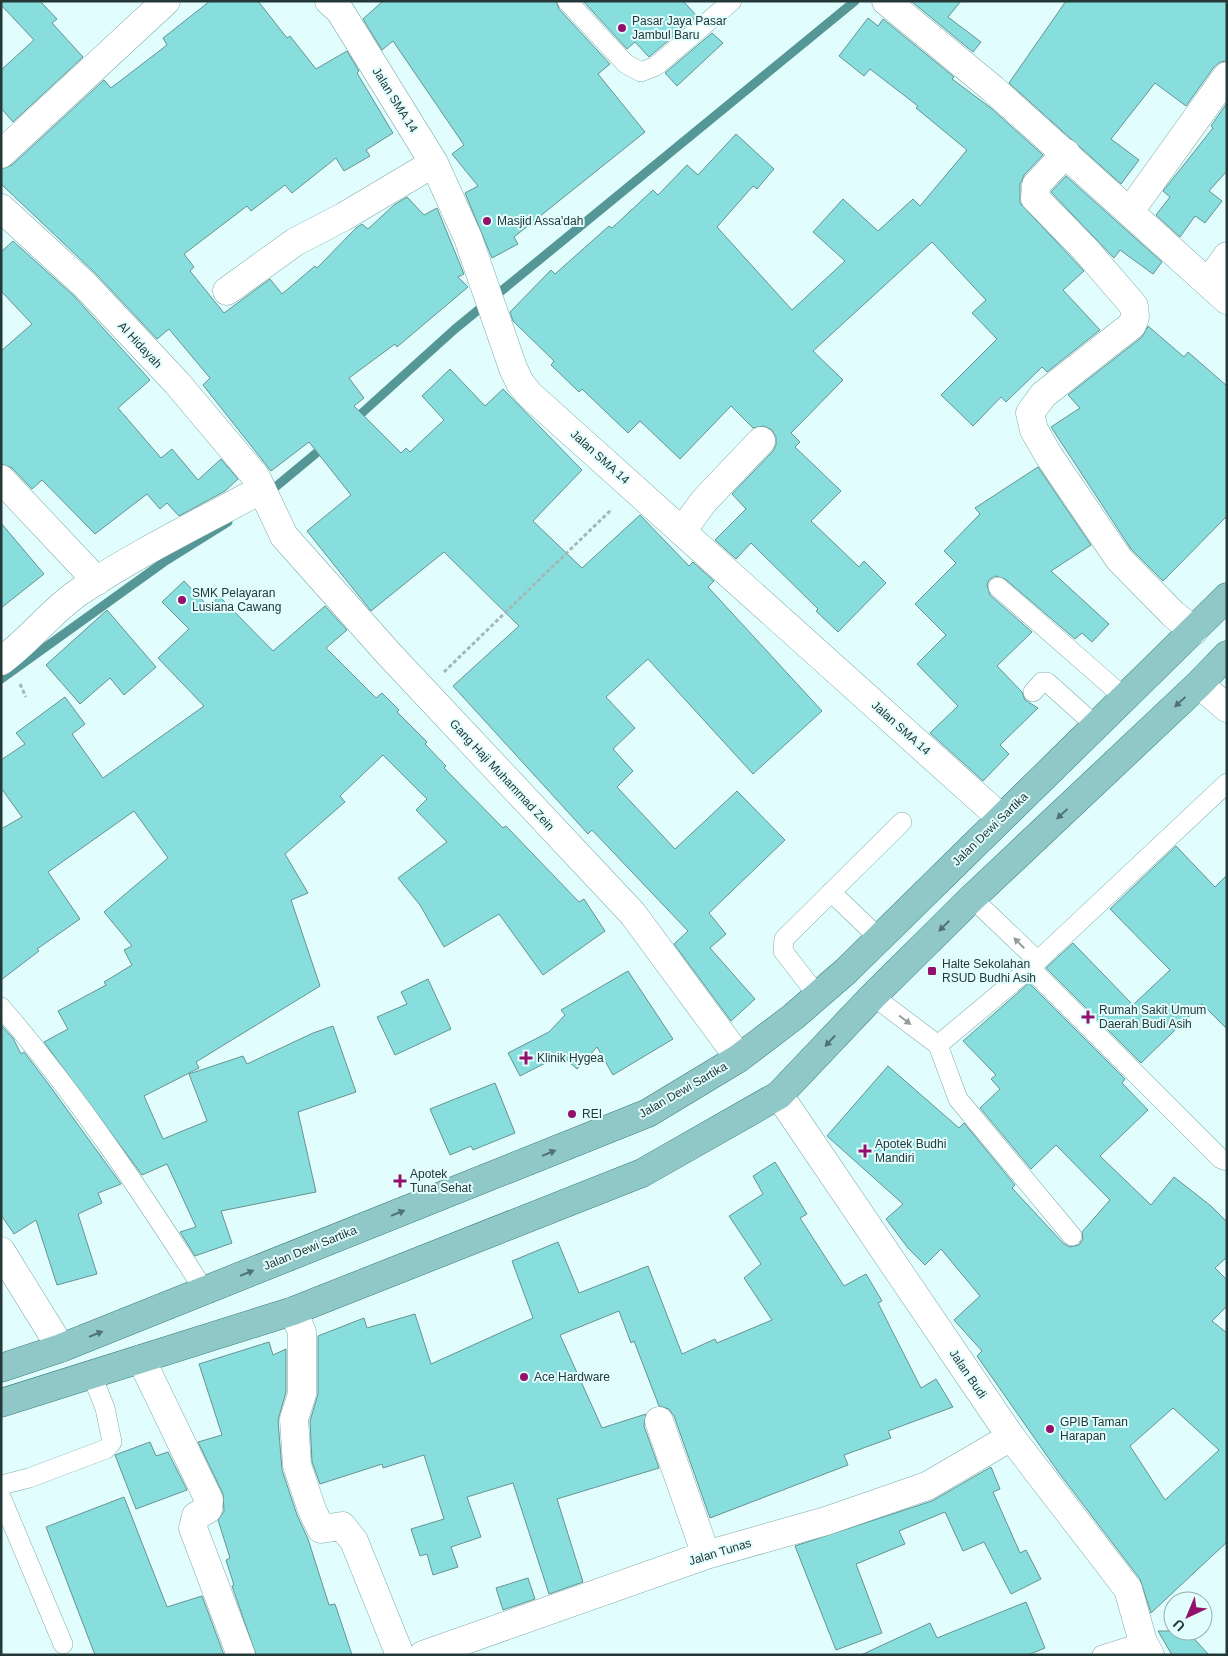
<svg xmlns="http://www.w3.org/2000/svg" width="1228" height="1656" font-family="Helvetica,sans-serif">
<rect width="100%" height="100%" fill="#e2fdfd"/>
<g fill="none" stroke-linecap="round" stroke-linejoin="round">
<path stroke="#559696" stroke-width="9" d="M353,421l102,-92 400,-328
M267,494l59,-49
M1,679l163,-117 64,-40"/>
</g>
<path fill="#8dd" stroke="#679393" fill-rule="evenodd" d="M1,1h39l17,18 -5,4 31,34 -70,65 -12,-14v-38l33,-30 -33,-35z
M210,1h48l29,37 3,-2 26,33 31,-18 12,20 -2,2 36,60 -27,17 4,6 -26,15 -8,-13 -44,35 -7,-8 -34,26 -4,-5 -63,48 10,13 -4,4 34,42 46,-34 12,15 33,-28 2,2 39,-40 6,-4 6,5 26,-24 13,-8 17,18 13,-7 27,66 -6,3 10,10 -71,60 -2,-3 -46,34 15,20 -10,8 47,47 5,-5 4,4 34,-32 -22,-24 28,-27 35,37 18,-17 79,81 -49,51 49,47 58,-53 49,51 4,-4 21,19 -6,6 114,124 -69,63 -105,-115 -42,38 29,31 -22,21 20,22 -16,16 58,62 62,-58 48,49 -76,73 17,21 -16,14 45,51 -24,22 -57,-77 14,-13 -96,-101 -4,4 -135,-148 66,-60 -75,-74 -73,59 -64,-80 44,-36 -42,-53 -38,29 -68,-86 7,-7 -41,-49 -12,10 -61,-65 -95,-90v-15l11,-4 92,-85 7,8 56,-43 -4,-7z
M383,1h173l3,8 51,55 -12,10 47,58 -131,105 4,7 -26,14 -27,-65 13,-7 -26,-32 12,-9 -71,-104 -11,9 -19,-31z
M583,1h100l14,15 -48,41 -14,-15 -8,7z
M911,1h50l-13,16 33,25 -8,10z
M1066,1h161v60l-7,1 -6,5 -28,39 -31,-23 -44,56 28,21 -18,24 -112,-101z
M868,18l10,8 5,-7 71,58 -2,2 39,29 52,47 -19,20 -4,9v19l64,68 -21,19 37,40 -53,42 -5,-5 -36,35 -5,-5 -28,29 -32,-31 56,-56 -25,-26 14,-13 -54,-58 -119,109 30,29 -52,53 9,9 -5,5 46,44 -30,30 48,46 5,-6 22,22 -48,49 -22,-21 2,-2 -67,-66 -15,16 -21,-19 31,-31 -14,-15 41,-43 3,-6v-8l-4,-7 -8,-4 -11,2 -22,-22 -51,53 -40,-38 -12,12 -46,-44 -3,3 -28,-27 3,-4 -41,-40 -3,-9 41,-42 4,4 54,-48 3,2 41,-38 5,5 29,-30 11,10 38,-41 38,35 -17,20 -4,-3 -36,41 75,83 53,-49 -32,-29 30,-33 35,32 35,-32 7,7 47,-56 -51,-42 2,-2 -48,-37 -6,7 -25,-20z
M712,33l11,10 -46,43 -12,-13z
M1227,103v68l-18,20 13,10 -17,22 -10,-7 -15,21 -24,-22 14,-18 -7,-6 50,-63 -2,-2z
M1066,176l96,86 -9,12 -33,-24 -6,8 -63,-66z
M13,241l61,55 76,84 -32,28 43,50 11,-9 26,31 23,-21 17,20 -13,12 -46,25 -12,-13 -7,6 -13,-15 -52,40 -53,-54 -10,9 -20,-21 -11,-4v-113l31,-27 -31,-33v-39z
M1148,326l36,31 4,-5 39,34v130l-64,65 -32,-32 -80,-122 29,-19 -12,-13 74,-58z
M1038,467l53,78 -40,26 58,53 -17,18 -10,-9 -7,6 -70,-60 -10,-3 -6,4 -2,5 3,10 42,37 -35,34 25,26 3,8 13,8 -38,37 9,9 -26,27 -53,-48 28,-27 -41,-42 29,-29 -31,-31 41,-41 -12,-12 36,-37 -5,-6z
M1,523l43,51 -43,34z
M184,581l25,26 10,-11 54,55 52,-45 22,24 -21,18 50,50 6,-5 17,17 -2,2 30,30 -2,2 21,22 -2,2 59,60 3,-2 73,76 5,-3 21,32 -62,44 -44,-61 -55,33 -24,-42 -22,-27 49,-36 -31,-32 11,-11 -44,-44 -43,41 5,6 -60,52 23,39 -17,7 29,86 -124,76 3,6 -55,28 19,43 44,-18 -18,-47 54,-18 4,8 66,-31 20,-7 23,66 -58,20 18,80 -95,19 11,32 -37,13 -15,-24 16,-5 -29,-63 -25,11 -98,-133 24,-13 -10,-18 48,-26 -2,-3 28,-17 -8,-15 8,-4 -28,-34 64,-54 -34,-47 -86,61 32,47 -43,30 2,2 -38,29v-151l21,-12 -21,-29v-28l24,-16 -9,-11 49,-36 20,27 -13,10 31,44 101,-72 -46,-48 31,-29 -27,-27z
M107,610l49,57 -32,28 -14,-17 -30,26 -34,-39z
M1176,846l39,41 12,-12v154l-25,-25 -61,59 -95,-95 27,-25 60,62 37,-35 -60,-61z
M628,971l45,68 -60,36 -16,-28 -20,22 -16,-14 -41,21 -12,-23 41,-21 16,-17 -4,-5z
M428,979l23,50 -56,26 -18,-38 30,-13 -6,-12z
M1029,983l96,96 -3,4 26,27 -48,46 51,49 23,-28 37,29 16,16v35l-12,11 12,12v26l-15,15 15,12v209l-76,71 -11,-34 -81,-106 -82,-117 5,-5 -28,-31 26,-24 -39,-47 -16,16 -17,-17 -22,-29 17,-15 -76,-68 61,-70 71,62 5,-5 51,62 -3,3 51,55 6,4 10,-2 4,-6 -1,-7 28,-32 -54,-55 -25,24 -51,-61 20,-19 -9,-10 5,-4 -33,-34zM1173,1408l46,42 -54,50 -35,-54z
M1,1025l12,13 8,16 3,-2 23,30 74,102 -23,9 4,10 -24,11 19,60 -40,11 -21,-65 -22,14 -13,-19z
M495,1083l20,50 -42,17 -2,-4 -21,9 -20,-46z
M775,1162l32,52 -7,4 44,68 22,-12 16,27 -4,2 43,85 15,-9 17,28 -65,24 3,7 -47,17 4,10 -138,53 -36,-102 -5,-7 -10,-3 -25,-65 -3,2 -12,-32 -59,24 42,93 44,-14 -2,12 15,42 -102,31 26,83 -34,12 -36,-111 -46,14 14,40 -30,10 7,20 -25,8 -6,-21 -7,2 -9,-27 33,-10 -20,-64 -41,13 -1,-4 -62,20 -8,-22 -2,-41 8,-27v-58l46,-18 3,10 48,-14 16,50 102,-46 -21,-57 46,-19 21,51 69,-27 34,88 33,-15 2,4 55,-23 -28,-42 17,-14 -32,-48 34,-22 -10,-18z
M269,1342l4,13 13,-6v43l-8,28 4,50 15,45 11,24 21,66 6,-1 17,51h-96l-24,-69 2,-1 -8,-25 4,-2 -12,-38 6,-9 -1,-17 -25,-52 24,-7 -23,-71z
M150,1442l6,14 12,-4 19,38 -51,19 -21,-54z
M991,1467l9,22 -7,3 27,61 6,-3 15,29 -30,15 -27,-52 -21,9 -18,-39 -46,19 6,13 -49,20 26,69 -46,17 -41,-104 137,-45z
M124,1497l43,110 35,-11 22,59h-129l-49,-128z
M528,1578l7,21 -32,11 -7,-22z
M1026,1602l19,46 -17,7h-167l69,-32 7,15z
M1158,1631h29l22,24h-37z"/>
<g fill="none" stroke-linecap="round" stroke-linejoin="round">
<defs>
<path id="lane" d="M567,1l59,63 15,8 15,-6 76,-65
M998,587l127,111
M1033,692l9,-10h5l49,44
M831,892l48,46
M972,898l65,62
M1030,968l191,191 6,2
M817,995l-34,-44 1,-12 118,-117
M873,996l65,49 20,54 114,137
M1,1007c76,88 141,186 203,283
M938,1045l92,-77 197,-185
M1,1485l28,-7 77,-29 6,-7 -7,-34 -14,-35
M1,1497l62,147
M1102,1655l41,-13"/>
<path id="street" d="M329,1l11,10 94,152 34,75 45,130 7,15 10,12 471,423
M886,1l107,88 234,211
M1066,153l-30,32 -1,13 50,51 49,57 1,11 -3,8 -89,70 -13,18 4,17 15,26 70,103 54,55 21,17
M1,154l165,-153
M1,208l84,77 92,98 79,94 28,59 104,117 245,261 106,144
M1130,211l97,-135
M1208,283l19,-27
M227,291l68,-49 48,-25 91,-54
M1,479l96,102
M682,531l22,-30 57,-60
M1,661c28,-20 49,-49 78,-69 58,-39 121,-69 183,-103
M1199,684l28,24
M779,1095l232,342 117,152 15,53 7,13
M1,1251l60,97
M293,1311l9,21v62l-8,25 3,46 15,45 9,19 21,-3 12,15 46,114
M141,1359l68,141 -1,9 -12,7 -3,12 48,127
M659,1421l47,134
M423,1655l283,-100 120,-34 101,-35 84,-49"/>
<path id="primary" d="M1,1368l60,-20 587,-235 91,-55 54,-41 53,-46 381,-374
M1,1403l292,-92 349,-138 137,-78 94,-99 99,-98 227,-214 28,-29"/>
</defs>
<use href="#lane" stroke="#7fabab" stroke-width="20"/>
<use href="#street" stroke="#7fabab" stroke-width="29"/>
<use href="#primary" stroke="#3a7e7e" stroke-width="29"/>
<path stroke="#a1b9b9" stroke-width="3" stroke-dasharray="4 2.5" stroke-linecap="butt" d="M444,672l168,-163
M20,684l6,13"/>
<use href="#lane" stroke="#fff" stroke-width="19"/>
<use href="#street" stroke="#fff" stroke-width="28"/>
<use href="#primary" stroke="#90c8c8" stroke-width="28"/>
</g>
<defs><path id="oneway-solid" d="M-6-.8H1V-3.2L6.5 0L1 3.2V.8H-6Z" transform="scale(1.25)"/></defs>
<g fill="#507272">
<use href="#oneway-solid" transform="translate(1180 702) rotate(137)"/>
<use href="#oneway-solid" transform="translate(1062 814) rotate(137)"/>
<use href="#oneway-solid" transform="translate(944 926) rotate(135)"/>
<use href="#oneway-solid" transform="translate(830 1041) rotate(133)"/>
<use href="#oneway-solid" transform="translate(549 1153) rotate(-22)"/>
<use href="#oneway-solid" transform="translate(398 1213) rotate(-22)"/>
<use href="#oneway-solid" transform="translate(247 1273) rotate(-22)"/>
<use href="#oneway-solid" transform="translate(96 1334) rotate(-22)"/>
</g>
<g fill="#929c9c">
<use href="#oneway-solid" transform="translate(1019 943) rotate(-135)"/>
<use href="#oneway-solid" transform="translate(905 1020) rotate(37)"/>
</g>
<g fill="#94116b" stroke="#e2fdfd" stroke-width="2">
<circle cx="622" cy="28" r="5"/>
<circle cx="487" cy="221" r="5"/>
<circle cx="182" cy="600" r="5"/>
<rect x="927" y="966" width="10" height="10" rx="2.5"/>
<path d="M1085.5 1009.5h5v5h5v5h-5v5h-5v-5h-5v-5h5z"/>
<path d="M523.5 1050.5h5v5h5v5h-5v5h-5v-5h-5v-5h5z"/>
<circle cx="572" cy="1114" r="5"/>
<path d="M862.5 1143.5h5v5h5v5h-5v5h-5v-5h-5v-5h5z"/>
<path d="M397.5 1173.5h5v5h5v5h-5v5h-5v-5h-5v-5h5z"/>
<circle cx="524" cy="1377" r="5"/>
<circle cx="1050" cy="1429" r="5"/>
</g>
<g text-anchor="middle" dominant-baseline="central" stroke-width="4" stroke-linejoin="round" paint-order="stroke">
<g font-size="12" fill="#253838" stroke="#e2fdfd" text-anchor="start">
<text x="632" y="21">Pasar Jaya Pasar<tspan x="632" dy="14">Jambul Baru</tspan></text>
<text x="497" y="221">Masjid Assa'dah</text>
<text x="192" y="593">SMK Pelayaran<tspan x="192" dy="14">Lusiana Cawang</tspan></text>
<text x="942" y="964">Halte Sekolahan<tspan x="942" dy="14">RSUD Budhi Asih</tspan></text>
<text x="1099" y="1010">Rumah Sakit Umum<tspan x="1099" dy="14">Daerah Budi Asih</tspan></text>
<text x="537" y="1058">Klinik Hygea</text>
<text x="582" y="1114">REI</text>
<text x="875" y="1144">Apotek Budhi<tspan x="875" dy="14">Mandiri</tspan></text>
<text x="410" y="1174">Apotek<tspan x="410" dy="14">Tuna Sehat</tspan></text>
<text x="534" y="1377">Ace Hardware</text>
<text x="1060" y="1422">GPIB Taman<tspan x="1060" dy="14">Harapan</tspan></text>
</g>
<g font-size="12" fill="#253838" stroke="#e2fdfd">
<text transform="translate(395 100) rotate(58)">Jalan SMA 14</text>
<text transform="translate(140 345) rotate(47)">Al Hidayah</text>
<text transform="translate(600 457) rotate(42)">Jalan SMA 14</text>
<text transform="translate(901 728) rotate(42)">Jalan SMA 14</text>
<text transform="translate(502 775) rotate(47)">Gang Haji Muhammad Zein</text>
<text transform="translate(990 829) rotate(-44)">Jalan Dewi Sartika</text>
<text transform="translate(683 1090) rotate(-30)">Jalan Dewi Sartika</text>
<text transform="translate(310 1248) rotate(-22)">Jalan Dewi Sartika</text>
<text transform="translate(968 1374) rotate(56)">Jalan Budi</text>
<text transform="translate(720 1552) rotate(-17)">Jalan Tunas</text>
</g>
</g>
<rect width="1228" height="1656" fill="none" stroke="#253838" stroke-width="5"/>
<g transform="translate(1188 1616) rotate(224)"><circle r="24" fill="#e2fdfd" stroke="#96aeae"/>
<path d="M0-4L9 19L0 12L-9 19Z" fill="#94116b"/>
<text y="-8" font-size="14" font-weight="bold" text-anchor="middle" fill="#253838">U</text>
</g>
</svg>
